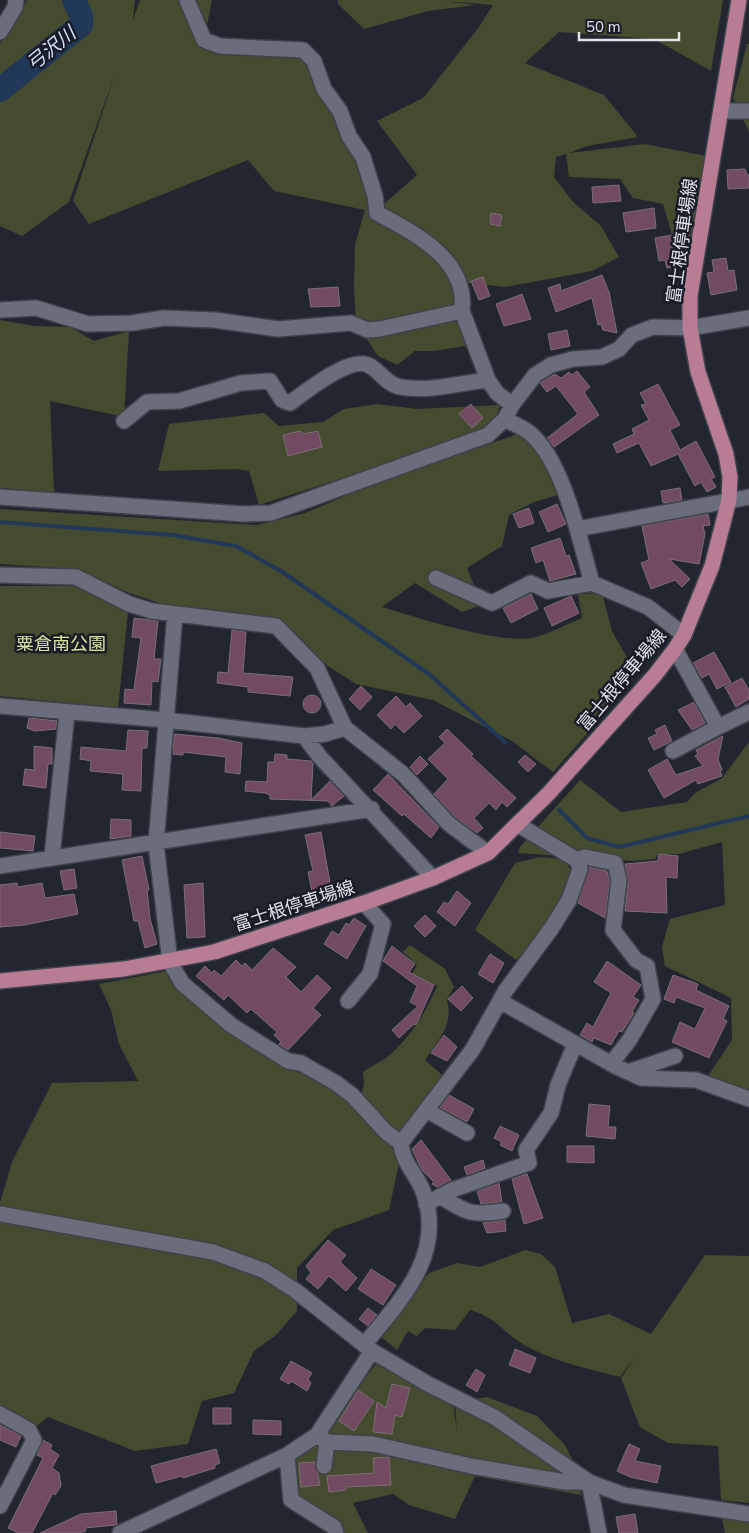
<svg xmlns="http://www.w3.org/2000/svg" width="749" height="1533" font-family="'Nunito Sans','Noto Sans JP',sans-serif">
<rect width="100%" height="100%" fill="#222631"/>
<path fill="#444b2f" d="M27,0h108l-2,20 7,-20h72l-8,40 99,10 32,54 42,109 -9,-1 40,17 9,7 -34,-31 34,-30 -40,-54 46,-23 56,-71 14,-22 -49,-4 32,4 -48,6 -64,18 -26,-25v-4h385l-12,71 -57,-32 -95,-7 -34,31 79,32 34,42 -51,9 -18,7 76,-9 61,12 -18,99 -16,-20 -9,-31 -30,-6 -13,-19 -51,-2 -3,-23 -10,3 -2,20 19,25 28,24 18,31 -27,14 -87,16 -45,-5 12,63 -38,6h-19l-18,14 -19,-9 -22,-33 -2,-38 1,-40 10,-35 -91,-19 -26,-31 -159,64 -16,-23 42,-127 -46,128 -47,34 -22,-10v-182z
M747,44h2v88l-16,-34z
M0,320l34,6 36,1 24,14 35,-10 -5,86 -74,-16 4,92 -54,-5z
M377,404l40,5 83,-4 -6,19 -20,12 -215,69 -10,-34 -13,-2 -78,2 11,-47 95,-11 15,13 44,-4 21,-13z
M518,434c21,15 32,38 40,61l-24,7 -25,13 -7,31 -35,22 15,37 -20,7 -47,-29 -33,24c33,10 122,39 154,30 15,-4 31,-13 46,-19l-4,-24 24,-1 10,38 17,30 -30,59 -46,52 -41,-31 -79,-41 -77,-16 -28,-18 -52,-46 -113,-16 -34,-11 -53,-24 -76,-5v-55l258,16 47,-12 73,-31z
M0,586h75l42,18 11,8 -10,96 -118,-12z
M749,742v349l-4,6 -37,-21 24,-36 -1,-42 -66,-32 -3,-19 8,-28 55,-14 -3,-63 -43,12h-21l-3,5 -23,2 -114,-8 2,-6 60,-67 41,32 66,-10 8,-9 27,-15z
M540,857l24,2c2,3 6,9 7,13 4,28 -37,69 -55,88l-41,-30 40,-67z
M410,945l35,24 9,18 -7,13c7,24 -9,41 -22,60l23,20 -47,74 -12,56 -56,20 -36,38v43l-21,24 -22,16 -20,42 -32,8 -14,43 -53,7 -87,-34 -16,13 -32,-22v-205l12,-41 40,-79 86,-2 -19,-37 -8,-34 -12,-26 68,-13 54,52 139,76 4,-15 -1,-12c9,-7 23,-12 30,-20 20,-19 33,-40 44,-66l-25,-12 5,-9 -14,-13z
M525,1250l16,4 14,13 17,56 37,-9 42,20 54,-79 44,1v247l-28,-3 -3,-54 -50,-3 -28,-16 -19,-49 16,-24 -17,23c-31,-8 -64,-15 -92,-30 -23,-12 -30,-29 -58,-37l-15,20 -30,-2 -8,8 -9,-5 -11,19 -17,-14 49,-63 28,-10 23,4z
M377,1363l76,40 4,29 -2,-30 32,-5 50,19 28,29 15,30 1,20 -106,-19 -20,43 -46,-14 -16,-11 -40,9 15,30h-29l-48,-34 -4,-42 30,-22z
M722,1519l27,3v11h-24z"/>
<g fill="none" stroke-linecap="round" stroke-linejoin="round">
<path stroke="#213859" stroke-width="4" d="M0,522l173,13 63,11 45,25 148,103 77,69
M559,810l28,28 32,9 130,-31"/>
<path stroke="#213859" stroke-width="24" d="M0,90l81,-65v-9l-7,-16"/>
</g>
<path fill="#724a62" stroke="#7c6d76" d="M745,169l2,6h2v13l-21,1 -1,-19z
M619,185l2,16 -28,2 -1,-16z
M654,208l2,20 -30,4 -3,-19z
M491,213l11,2 -2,11 -10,-2z
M672,235l6,31 -11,2 -2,-8 -6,1 -4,-23z
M726,258l2,13 6,-1 3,20 -26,5 -4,-22 7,-1 -2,-12z
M602,275l7,17 8,41 -14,-3 -2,-6 -3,1 -6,-27 -36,14 -8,-24 12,-4 1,7z
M483,277l7,19 -11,4 -8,-19z
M338,287l2,19 -29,1 -3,-18z
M522,294l9,25 -27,7 -8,-22z
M567,330l3,16 -19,4 -3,-16z
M577,371l13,16 -6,5 15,23 -45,32 -7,-9 31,-24 -22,-28 -9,6 -7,-9 15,-9 6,4 8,-6 3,3z
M658,384l22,41 -10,5 10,20 16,-9 19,36 -4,2 5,8 -9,5 -6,-10 -6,4 -17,-32 -27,12 -12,-23 -22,10 -4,-9 21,-10 -2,-5 17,-9 -8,-15 5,-1 -6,-11z
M471,404l12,14 -11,10 -13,-14z
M300,431l3,3 15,-3 4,16 -34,9 -5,-21z
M680,488l2,12 -19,3 -2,-12z
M557,504l9,20 -18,8 -9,-20z
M529,508l5,15 -15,5 -6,-14z
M708,514l2,11 -7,1 2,8 -6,30 -30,-5 21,20 -8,8 -7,-7 -24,9 -10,-26 8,-3 -7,-34z
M560,538l6,18 3,-1 7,19 -26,7 -7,-21 -7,3 -5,-15z
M531,594l7,15 -27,14 -8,-15z
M571,596l8,17 -27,13 -8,-18z
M134,618l24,3 -4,38h7l-3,23 -6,-1 -1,24 -27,-2 1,-14 9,1 7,-52 -9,-1z
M232,630l14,2 -3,41 50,4 -3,19 -42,-4v-5l-31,-4 1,-11 10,1z
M714,652l17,30 -14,7 -8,-15 -7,4 -9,-15z
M742,678l7,12v9l-13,8 -11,-20z
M361,686l11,11 -12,13 -11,-11z
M303 704a9 9 0 1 1 18 0a9 9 0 1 1-18 0Z
M396,696l10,11 4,-4 12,13 -18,17 -9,-9 -4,5 -14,-14z
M694,702l11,21 -13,7 -14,-20z
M29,718l28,3 -1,8 -21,2 -8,-3z
M665,725l7,16 -18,9 -6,-12 9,-4 -2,-4z
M447,729l26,25 -2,2 45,42 -9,9 -5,-5 -6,8 -7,-7 -15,15 9,10 -6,5 -22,-16 -21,-23 14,-15 -20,-20 17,-16 -6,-6z
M128,730l20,1 -1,17h-5l-1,43 -19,-1 1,-16 -33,-3 1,-10 -11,-2 1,-12 45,4z
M174,734l44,4 24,5 -2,31 -15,-2 1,-15 -43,-5v3l-10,-1z
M723,736l-5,23 4,11 -2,1 2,5 -24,8 -2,-4 -32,18 -16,-28 19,-11 9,16 27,-9 -8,-10 3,-2 -2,-4z
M34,746l18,2v16h-4l-2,24 -23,-3 2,-16 9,1z
M275,754l12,1v4l24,2 2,3 -2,36 19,-19 14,15 -12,10 -4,-5 -58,-2v-4l-5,-2 -20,-2 1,-10 21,1 1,-20h6z
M525,755l11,9 -8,8 -10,-10z
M420,756l8,8 -11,11 -7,-8z
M388,774l51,53 -8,11 -27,-24 -2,2 -29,-26z
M111,819l20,1v16l-21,3z
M0,832l35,4 -2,15 -33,-3z
M321,832l10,56 -19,4 -4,-20 5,-1 -8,-36z
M659,854l19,2 -1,22 -11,-1 1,36 -42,-2 3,-30 -3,-17 33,-3z
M142,856l7,34h-2l3,28 7,26 -12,4 -7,-27h-4l-12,-61z
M589,867l18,4 3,10 -5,37 -27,-15z
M74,869l3,19 -13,2 -4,-19z
M17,883l1,4 24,-4 3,15 29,-4 4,20 -53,11 -25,2v-42z
M203,883l2,54 -18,1 -3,-53z
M457,891l14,12 -16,23 -18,-14 7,-10 4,2z
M425,915l11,11 -11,11 -11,-11z
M354,918l12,8 -19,33 -23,-15 8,-13 7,4 7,-12 3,2z
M392,946l23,18 -6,8 25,13 -18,40 -2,-1 -15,14 -7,-8 26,-24 -8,-4 7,-16 -34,-25z
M273,948l23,19 -10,10 15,15 16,-17 14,13 -18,20 8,7 -33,35 -9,-6 2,-2 -7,-7 3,-3 -26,-23 -4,4 -19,-18 -4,5 -28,-24 9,-10 7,7 2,-3 7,6 15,-16 6,6 3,-3 7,7z
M490,954l14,9 -11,20 -15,-9z
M607,961l34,24 -8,12 6,3 -7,12 2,1 -12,19 -3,-1 -8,14 -17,-7 -2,4 -12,-7 7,-12 6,4 18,-34 -17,-11z
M673,975l25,9 -2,6 33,16 -6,13 4,2 -18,37 -37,-16 8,-20 15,7 10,-21 -29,-11 -2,6 -10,-4z
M462,986l11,12 -12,13 -13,-12z
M444,1035l13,12 -10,14 -16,-8z
M449,1095l25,14 -7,13 -27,-15z
M589,1104l21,2 -2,21h8l-1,12 -29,-3z
M500,1126l19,9 -7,16 -12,-6 2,-3 -8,-4z
M421,1140l30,40v1l-14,6 -5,-3 2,-2 -12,-12 -10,-21z
M567,1146h27v17l-27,-1z
M483,1160l2,8 -18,7 -3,-8z
M527,1174l16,44 -19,6 -12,-45z
M499,1183l3,19 -21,2 -4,-13z
M505,1220l1,11 -19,2 -4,-10z
M328,1240l18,15 -6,7 17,16 -11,13 -17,-15 -11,13 -12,-10 5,-6 -5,-7z
M371,1269l25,16 -13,20 -25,-16z
M368,1308l9,7 -9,11 -9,-7z
M515,1349l21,9 -6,15 -21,-8z
M291,1361l21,12 -4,6 3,4 -4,8 -16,-10 -2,3 -9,-5z
M476,1369l9,6 -8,17 -11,-7z
M392,1384l18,4 -8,29 -7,-2 -3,19 -19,-2 4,-30 9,6z
M358,1390l16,11 -20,30 -15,-10z
M213,1408h18v16h-18z
M253,1420l28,1v14l-28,-1z
M0,1425l21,11 -5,11 -16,-7z
M43,1440l9,5 -2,4 9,6 -7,13 7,5 2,13 -6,9 -2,-2 -21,40h-14l-10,-5 35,-70 -6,-3z
M629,1444l11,5 -5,12 26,5 -4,17 -27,-6 -13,-6z
M216,1449l4,14 -5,2v3l-32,10 -1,-2 -26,7 -5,-17z
M389,1457l2,28 -45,2v3l-17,2 -2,-16 47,-3 -1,-15z
M315,1462l5,23 -19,2 -2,-24z
M116,1511l1,13 -1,1 -31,3 1,3 -7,2h-39l41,-19z
M635,1514l3,19h-19l-3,-16z"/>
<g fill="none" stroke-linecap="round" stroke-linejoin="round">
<defs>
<path id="minor" d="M187,0l17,40 16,6 83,4 11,11 10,28 16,22 9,25 14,21 12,39 2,17c39,21 91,47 85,98
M0,32l15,-25 1,-7
M721,111h28
M0,310l36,-2 52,16 44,-1 32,-5 50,2 64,9 73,-6 16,7 13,-1 82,-18 26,69 9,13 15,12
M505,419c8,5 20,9 27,16 32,29 48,106 60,148l56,24 36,28
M124,421l23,-19 32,-1 62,-18 29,-2 12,19 8,3c15,-11 62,-49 80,-37 12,7 17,19 31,21 29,5 59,-4 87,-7
M0,497l244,17 27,-1 217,-78 17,-16 7,-14 23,-30 16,-10 22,-6 29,-2 17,-8 13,-14 21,-8 37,1 59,-10
M577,529l172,-32
M0,575l76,2 53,27 23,7 124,15 41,42 28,60 -20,6 -21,2
M436,578l56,25 39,-20 17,8 44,-8
M175,614l-19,230 14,118 12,21 49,42 57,36 13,2 35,20 17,13 33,36 15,11
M0,706l166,14 138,16 16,21 113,121
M718,727l31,-15
M345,728l58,46 46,50 39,29
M673,751l45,-24 -43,-78
M52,857l15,-144
M577,860l8,-3 30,6 4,17 -6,50 23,30 11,6 6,33 -23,40 -19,25
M0,866l372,-57
M348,1001l22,-27 13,-50 -19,-21
M500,1001l115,65 26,12 55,2 53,19
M628,1072l47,-16
M426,1110l41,23
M440,1196c27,17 31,20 63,15
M426,1204l26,-14 77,-27 -3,-13 25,-37 7,-28 17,-41
M0,1214l213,38 52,19 31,20 76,60 56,33 66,33 95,65 35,13 125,19
M364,1345c36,-44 81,-89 60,-151 -6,-19 -22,-31 -23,-51l72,-94 33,-59 45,-61 18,-29 11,-31 -3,-9 -60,-36
M0,1414l29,16 5,10 -34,66
M317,1435l10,7 46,2 98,22 94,16h24l10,51
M287,1455l4,45 43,27 2,6
M324,1466l3,-24
M120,1533l167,-78 30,-20 55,-84"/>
<path id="major" d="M0,981l124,-12 90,-17 150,-49 69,-25 55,-25 61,-60 106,-118 20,-26 9,-14 28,-69 17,-66 1,-23 -4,-23 -28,-82 -8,-44v-32l49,-296"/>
</defs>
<use href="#minor" stroke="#3f424b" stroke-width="18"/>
<use href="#major" stroke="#3f424b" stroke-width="18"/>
<use href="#minor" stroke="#6a6e7c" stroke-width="15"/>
<use href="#major" stroke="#b87d95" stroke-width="15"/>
</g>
<g text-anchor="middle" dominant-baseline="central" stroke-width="5" stroke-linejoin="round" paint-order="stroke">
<g font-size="18" fill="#e1e3eb" stroke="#191c27">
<text transform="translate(682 241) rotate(-82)">富士根停車場線</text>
<text transform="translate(622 680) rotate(-50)">富士根停車場線</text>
<text transform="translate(294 906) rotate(-18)">富士根停車場線</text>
</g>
<g font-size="18" fill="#d4e69e" stroke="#191c27">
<text x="61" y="644">粟倉南公園</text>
</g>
<g font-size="19" font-style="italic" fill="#d2e3fb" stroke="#191c27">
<text transform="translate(51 49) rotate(-39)">弓沢川</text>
</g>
</g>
<path d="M579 32v8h100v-8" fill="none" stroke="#e1e3eb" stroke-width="2.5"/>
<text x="586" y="32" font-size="15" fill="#e1e3eb" stroke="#191c27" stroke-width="4" paint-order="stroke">50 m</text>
</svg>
